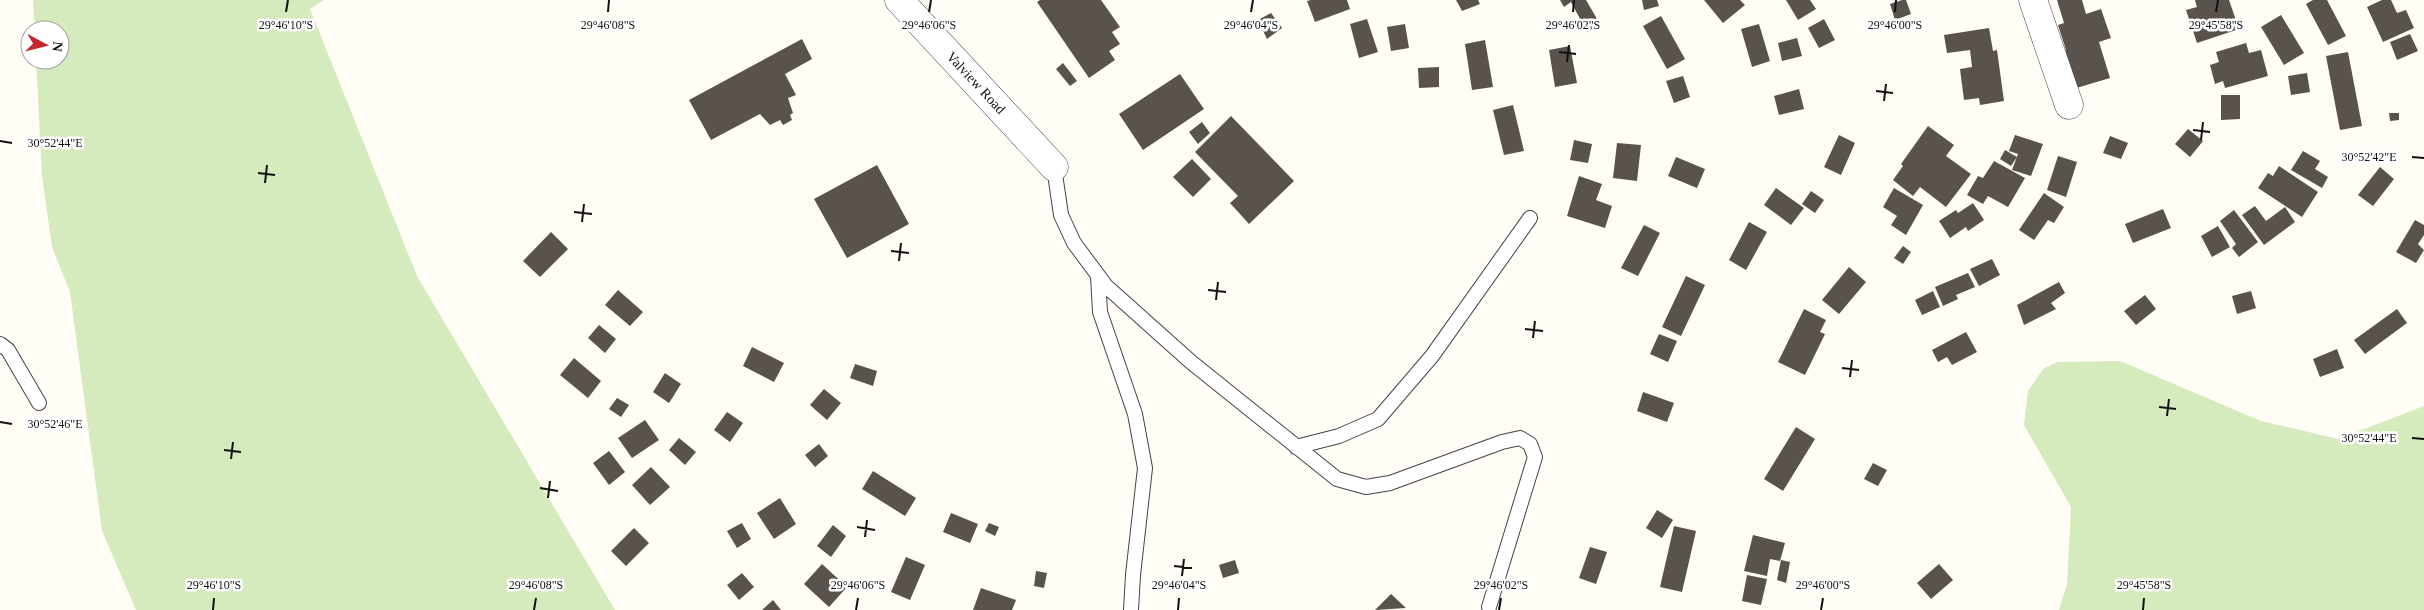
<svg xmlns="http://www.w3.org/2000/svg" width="2424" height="610" font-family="Georgia,serif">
<rect width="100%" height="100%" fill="#fffdf5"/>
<path fill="#d5ebbd" d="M33,0h291l-14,9 107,267 198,334h-479l-34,-79 -32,-239 -18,-45 -10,-71 -6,-116h24v-30h-25z
M2120,361l141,60 77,18 86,-33v204h-365l8,-26 4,-77 -47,-82 4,-34 15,-22 14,-7z"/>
<path fill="#5a524d" d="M1040,0h61l19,27 -8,5 8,12 -11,7 6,9 -26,18 -52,-76z
M1311,0h36l3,9 -35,13 -8,-21z
M1456,0h22l2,4 -18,7z
M1560,0h26l14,24 -13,8 -16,-30 -7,5z
M1642,0h15l2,6 -15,4z
M1704,0h36l5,5 -22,18z
M1786,0h24l6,9 -18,11z
M1902,0h4l5,14 -16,6 -5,-16z
M2057,0h25l4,14 15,-5 10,29 -12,4 11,36 -37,11 -11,-38 4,-1 -8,-25 6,-2z
M2195,0h34l10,29 -42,14 -11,-33 11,-3z
M2313,0h14l19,36 -18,9 -22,-41z
M2382,0h9l6,13 9,-3 8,18 -31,14 -16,-35z
M1271,13l11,15 -15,11 -9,-19z
M2281,15l23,38 -20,12 -23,-38z
M1661,16l24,43 -18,10 -24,-43z
M1367,19l11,33 -19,6 -9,-34z
M1824,19l11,21 -16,8 -11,-20z
M1405,24l4,24 -18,3 -4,-24z
M1759,24l11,37 -18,6 -11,-38z
M1989,28l4,23 4,-1 7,51 -24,4 -1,-7 -15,2 -4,-31 12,-2 -2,-17 -23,3 -3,-18z
M2410,34l8,17 -21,9 -7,-18z
M1797,38l5,18 -20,5 -4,-18z
M802,39l10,20 -27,15 11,21 -8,3 5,15 -3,2 2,5 -9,5 -3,-5 -10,5 -10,-11 -49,26 -22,-40z
M1485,40l8,47 -21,3 -7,-46z
M2246,43l3,10 12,-3 7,26 -43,12 -2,-7 -8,3 -5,-19 9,-3 -3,-10z
M1570,46l7,37 -22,4 -6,-37z
M2348,52l14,74 -22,4 -14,-74z
M1063,63l14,18 -7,5 -14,-17z
M1439,67v20l-20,1 -1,-20z
M2307,73l3,19 -19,3 -3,-19z
M1180,74l24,35 -61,41 -24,-36z
M1683,76l7,21 -16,6 -8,-22z
M1799,89l5,20 -25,6 -5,-19z
M2221,95h19v24l-19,1z
M1513,105l11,46 -20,4 -11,-45z
M2389,113h10v7l-9,1z
M1231,116l63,65 -45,43 -19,-21 8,-7 -43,-44z
M1202,122l8,11 -12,11 -9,-12z
M1928,126l26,19 -8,11 25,18 -25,33 -26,-20 -7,9 -20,-16 10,-14 -2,-2z
M2188,129l15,12 -13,16 -15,-13z
M1839,135l16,8 -14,32 -17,-8z
M2015,135l28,9 -12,32 -19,-6 6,-16 -9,-3z
M2110,136l18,7 -7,16 -18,-6z
M1574,140l18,4 -4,19 -18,-3z
M1617,143l24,2 -4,36 -24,-3z
M2005,150l12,7 -6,9 -11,-7z
M2303,151l17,10 -5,8 13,8 -6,11 -31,-18z
M2058,156l19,6 -11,35 -19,-7z
M1676,157l29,12 -8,19 -29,-12z
M1192,159l19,20 -18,18 -20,-20z
M1994,161l31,17 -17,29 -20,-11 -5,8 -16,-9 11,-19 5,2z
M877,165l32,59 -62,34 -33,-59z
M2279,166l39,26 -16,25 -44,-29 10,-15 5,3z
M2380,167l14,12 -21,27 -15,-11z
M1579,176l23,8 -6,16 16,6 -7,22 -38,-12z
M1776,188l28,20 -13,17 -27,-20z
M1894,188l29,17 -17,30 -15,-10 6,-9 -14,-9z
M1811,191l13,9 -9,13 -13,-9z
M2044,193l20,14 -10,16 -6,-3 -14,20 -15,-10z
M1973,203l11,17 -16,11 -2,-4 -16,11 -11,-17 17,-11 2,3z
M2255,206l11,15 19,-14 10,15 -31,23 -22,-30z
M2163,209l8,19 -38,15 -8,-19z
M2234,210l24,32 -19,15 -7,-9 4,-4 -16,-23z
M2415,220l9,5v10l-6,9 6,6 -8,13 -20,-11z
M1749,222l18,10 -21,38 -17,-10z
M1644,225l16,8 -22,43 -17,-8z
M2218,226l12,21 -18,10 -11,-21z
M551,232l17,17 -28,28 -17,-16z
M1903,246l8,6 -8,12 -9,-6z
M1992,259l8,16 -21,11 -9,-17z
M1849,267l17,15 -27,32 -17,-14z
M1968,273l7,14 -19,8 2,4 -15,7 -8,-19z
M1686,276l19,9 -24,51 -19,-9z
M2059,282l6,11 -14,10 5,6 -32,16 -7,-20z
M618,290l25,22 -13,14 -25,-21z
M1933,291l7,16 -18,8 -7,-15z
M2251,291l5,17 -19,6 -5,-18z
M2145,295l11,14 -20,16 -12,-14z
M1804,309l22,11 -6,12 5,2 -20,41 -27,-13z
M2397,309l10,14 -42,31 -11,-14z
M599,325l17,14 -11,14 -17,-15z
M1966,332l11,20 -25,13 -5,-8 -9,5 -6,-12z
M1659,334l18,7 -9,21 -18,-8z
M752,347l32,16 -10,19 -31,-16z
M2337,349l7,19 -24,9 -7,-18z
M574,358l27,23 -13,17 -28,-23z
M855,364l22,7 -4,15 -23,-8z
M665,373l16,11 -12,19 -16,-11z
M824,389l17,14 -14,17 -17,-15z
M1643,392l31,11 -7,19 -30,-11z
M617,398l12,7 -8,12 -12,-8z
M727,412l16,11 -13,19 -16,-12z
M645,420l14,20 -27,18 -14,-20z
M1796,427l19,12 -32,52 -19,-12z
M679,438l17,14 -11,13 -16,-15z
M819,444l9,12 -13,11 -10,-12z
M609,451l16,21 -16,13 -16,-22z
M1873,463l14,7 -9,16 -14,-7z
M651,467l19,20 -20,18 -18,-20z
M873,471l43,27 -11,18 -43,-27z
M780,498l16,26 -22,15 -17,-26z
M1657,510l16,10 -11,18 -16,-10z
M951,513l27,11 -8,19 -27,-11z
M742,523l9,16 -14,9 -10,-17z
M989,523l10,4 -4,9 -10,-5z
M833,525l13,11 -15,21 -14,-11z
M1674,526l22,5 -14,61 -22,-5z
M634,528l15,15 -23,23 -15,-15z
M1753,535l32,8 -5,18 -10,-2 -3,17 -23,-5z
M1590,547l17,5 -11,32 -17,-6z
M906,557l19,8 -15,35 -19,-8z
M1235,560l4,13 -16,5 -4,-13z
M1781,560l9,2 -4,21 -9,-3z
M822,564l25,23 -18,20 -25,-23z
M1939,564l14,16 -22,19 -14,-16z
M1036,571l11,2 -3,15 -10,-2z
M742,573l12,14 -15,13 -12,-15z
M1747,575l20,4 -6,26 -19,-4z
M981,588l35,12 -4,10h-39z
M1391,594l15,14 -31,2z
M773,600l8,10h-19z"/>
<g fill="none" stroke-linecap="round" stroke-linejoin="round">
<defs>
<path id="service" d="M1054,167l7,48 13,28 32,43 85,76 146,117 29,8 24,-4 112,-41 18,-4 10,6 5,13 -46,150
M1098,276l2,36 35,102 10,54 -12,107 -2,35
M0,344l8,6 31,53
M1296,447l43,-11 39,-17 54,-63 98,-138"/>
<path id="minor" d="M899,0l155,167
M2033,0l36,105"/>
</defs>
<use href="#service" stroke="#444" stroke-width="16"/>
<use href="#minor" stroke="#444" stroke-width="29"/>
<use href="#service" stroke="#fff" stroke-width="14"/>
<use href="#minor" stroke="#fff" stroke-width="28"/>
</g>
<path fill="none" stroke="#111" stroke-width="2" d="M286,12l2,-12M608,12l1,-12M929,12l2,-12M1251,12l2,-12M1573,12l1,-12M1895,12l1,-12M2216,12l2,-12M1559,52l17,2M1567,62l2,-17M1876,91l17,2M1884,101l2,-17M2193,130l17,2M2201,140l2,-18M0,141l12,2M2412,157l12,1M258,173l17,2M265,183l2,-18M574,212l18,2M582,222l2,-18M891,251l18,2M899,261l2,-18M1208,290l18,2M1216,300l2,-18M1525,329l18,2M1533,338l2,-17M1842,368l17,2M1850,377l2,-17M2159,407l17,2M2167,416l2,-17M0,422l12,2M2412,438l12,1M224,450l17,2M231,459l2,-17M540,488l18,3M548,498l2,-17M857,527l18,3M865,537l2,-17M1174,566l18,2M1182,576l2,-17M213,610l1,-12M534,610l2,-12M856,610l2,-12M1178,610l1,-12M1499,610l2,-12M1821,610l2,-12M2143,610l1,-12"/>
<g text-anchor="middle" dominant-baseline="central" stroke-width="5" stroke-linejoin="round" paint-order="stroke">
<g font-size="14" fill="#111" stroke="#fff">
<text transform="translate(976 83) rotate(47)">Valview Road</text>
</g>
</g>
<g font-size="12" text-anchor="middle" fill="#111" stroke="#fff" stroke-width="5" stroke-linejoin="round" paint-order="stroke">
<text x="286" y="29">29°46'10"S</text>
<text x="608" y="29">29°46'08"S</text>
<text x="929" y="29">29°46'06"S</text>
<text x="1251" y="29">29°46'04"S</text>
<text x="1573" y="29">29°46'02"S</text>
<text x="1895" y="29">29°46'00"S</text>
<text x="2216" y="29">29°45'58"S</text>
<text x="55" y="147">30°52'44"E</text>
<text x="2369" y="161">30°52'42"E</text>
<text x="55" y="428">30°52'46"E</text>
<text x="2369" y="442">30°52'44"E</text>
<text x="214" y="589">29°46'10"S</text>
<text x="536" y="589">29°46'08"S</text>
<text x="858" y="589">29°46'06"S</text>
<text x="1179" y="589">29°46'04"S</text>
<text x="1501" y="589">29°46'02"S</text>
<text x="1823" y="589">29°46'00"S</text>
<text x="2144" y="589">29°45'58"S</text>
</g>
<g transform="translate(45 45) rotate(97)"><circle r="24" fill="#ffffff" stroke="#a0a0a0"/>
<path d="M0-4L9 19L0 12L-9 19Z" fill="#c4262e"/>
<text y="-8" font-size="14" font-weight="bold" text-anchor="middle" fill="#111111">N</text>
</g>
</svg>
